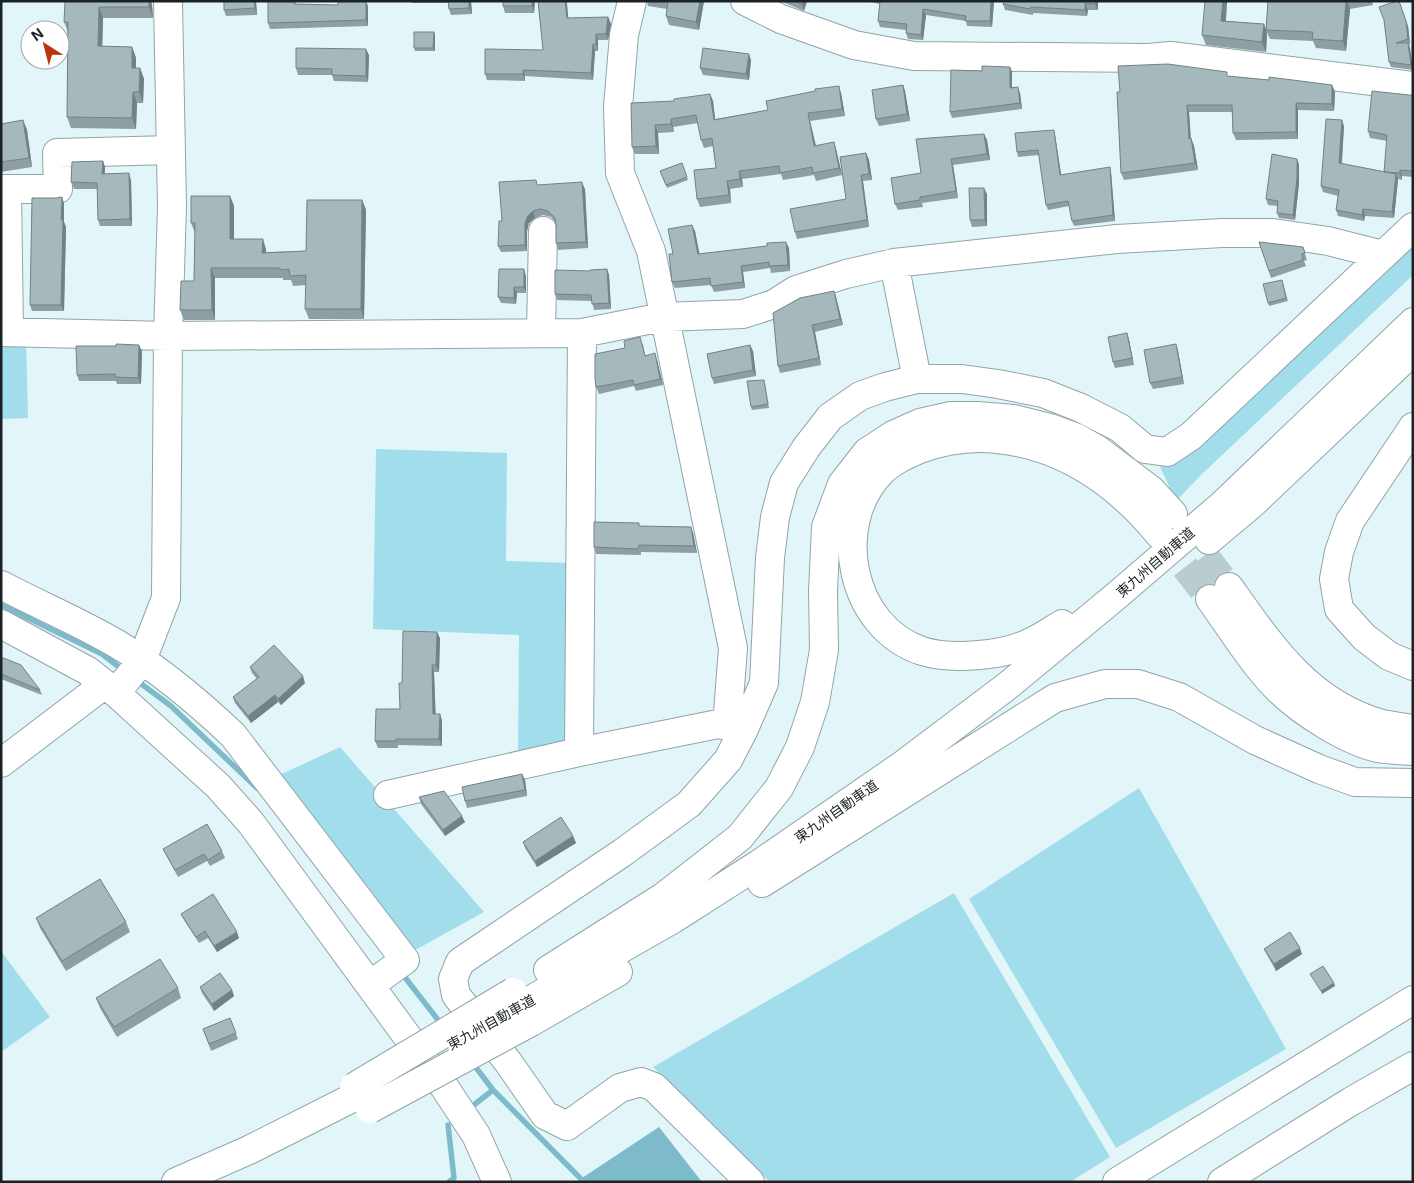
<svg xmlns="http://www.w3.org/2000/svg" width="1414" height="1183" font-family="Inter,'Noto Sans JP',sans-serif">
<rect width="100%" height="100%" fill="#e2f6fa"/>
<path fill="#a2ddeb" d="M1413,245v30l-212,200 -25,26 -16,-34 120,-103z
M26,337l2,81 -27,1v-79z
M376,449l131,4 -1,108 65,2 2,183 -55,7 1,-118 -146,-6z
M340,747l144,165 -76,42 -135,-176z
M1139,788l147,261 -170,99 -147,-249z
M954,893l156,264 -40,25h-300l-117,-115z
M1,951l49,66 -49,35z"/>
<path fill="#7ebbca" d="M659,1127l43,55h-126z"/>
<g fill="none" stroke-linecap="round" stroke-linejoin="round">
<path stroke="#7ebbca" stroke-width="5.5" d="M1,605l101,49 22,17
M136,680l35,26 86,82
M400,971l42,54
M471,1061l22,29 91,92
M475,1104l18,-14
M448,1125l6,53 -5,4"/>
<path stroke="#bacccf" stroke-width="28" stroke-dasharray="28 14" stroke-linecap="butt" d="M1179,522l50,65
M1159,534l51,65"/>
<defs>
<path id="minor" d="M632,1l-8,34 -6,72 2,66 31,78 82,397 -6,78
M745,1l36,18 73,26 60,11 234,2 23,-2 242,30
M1,189h57l-1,-36 114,-3
M7,189l2,143
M894,263l23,116
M1,332l167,4 414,-3 81,-16 80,-3 31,-10 22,-14 50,-16 48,-11 223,-24 105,-6h51l55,8 55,14
M541,332l2,-101
M1,585c38,20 79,37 116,59 42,25 81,58 116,91l172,225 -35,25
M1,624l87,47 28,22 102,93 33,37 194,265 31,47 21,47
M116,693l26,-33 24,-62 2,-262 4,-129 -4,-206
M579,752l3,-419
M1,763l104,-79
M388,795l191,-43 139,-28 26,5
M750,1182l-96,-95 -13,-5 -21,6 -53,38 -22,-11 -37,-53 -52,-67 -3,-16 7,-17 162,-109 67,-49 39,-44 16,-31 20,-46 6,-125 5,-41 9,-34 22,-35 24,-31 30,-21 25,-9 32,-8h45l36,5 45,9 38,15 39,20 25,21 22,3 24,-16 222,-209
M1117,1182l296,-182
M1222,1182l128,-80 63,-36"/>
<path id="highway" d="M1413,427l-63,94 -11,31 -5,27 5,30 25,28 25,19 24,10
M1209,540l43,-36 161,-153
M1229,587c42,59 79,116 153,137 10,2 21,3 31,5
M1210,599c21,29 45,68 70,92 23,22 67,50 98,57 11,2 24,2 35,3
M1062,624c-10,6 -21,14 -33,19 -27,13 -78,17 -107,8 -72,-24 -92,-126 -41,-179 11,-11 25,-17 39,-23 24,-9 52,-13 78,-10 67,7 119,44 161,95
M762,883l293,-185 50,-14h33l41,13 76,43 64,29 36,13 58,1
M548,970l115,-73 77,-60 39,-49 21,-41 15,-45 9,-52 -1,-59 3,-64 16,-43 25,-32 26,-17 27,-12 31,-7h26l37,3 36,9 27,10 21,12 53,40 22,24
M522,1005l151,-86 86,-55 145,-100 102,-77 109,-90 107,-92 191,-183
M531,1022l87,-50
M176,1182l73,-32 111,-56"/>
</defs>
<use href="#minor" stroke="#91a4a8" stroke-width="30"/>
<use href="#highway" stroke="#91a4a8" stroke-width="30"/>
<use href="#minor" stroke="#fff" stroke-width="28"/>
<use href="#highway" stroke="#fff" stroke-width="28"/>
<defs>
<path id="highway-bridge" d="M354,1087l159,-95
M370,1109l161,-87"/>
</defs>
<use href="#highway-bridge" stroke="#91a4a8" stroke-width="30" stroke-linecap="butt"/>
<use href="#highway-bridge" stroke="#fff" stroke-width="28"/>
</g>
<path fill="#8e9ea2" d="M65,1h86l1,4 1,13h-50l-1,28 30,1 4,11v10h4l4,11 -1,24h-6l-1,26 -65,-1 -4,-11 1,-85 -4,-10z
M256,1l1,14 -31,1 -2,-6z
M268,1h27l1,3 72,2v20l-98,3 -2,-6z
M412,1h59l1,13 -21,1 -2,-6 -1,-6h-36z
M535,1l-1,12h-29l-2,-7z
M538,1h28l2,17 40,-1 3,7 -3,16h-10v11h-3l-2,29 -68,-4v5l-38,-1 -2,-6 58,-24z
M647,1h57l-5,29 -30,-5 -3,-9 1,-7 -19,-3z
M782,1h25l-3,10 -21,-9z
M865,1h129l-2,26 -25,-1 -1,-5 -40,-6 -3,25 -15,-1 -2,-6v-3l-26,-3 -2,-6 2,-17z
M1004,1h94v9h-10l-1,6 -54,-3v2l-28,-5 -2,-6z
M1227,1l-1,20 38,3 3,9 -1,19 -60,-7 -4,-10z
M1268,1h104l1,4 -23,4 -4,42 -30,-3 -3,-7 -43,-2 -4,-9z
M1384,20l24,6 2,18 -1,1 1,3 3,22 -22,-3 -2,-5z
M434,32l1,3v16h-20l-1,-3z
M369,55l-1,27 -34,-1 -2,-6h-34l-2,-7z
M751,60l-2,20 -46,-5 -3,-7z
M1010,67l2,5v16l8,5 2,16 -70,9 -2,-6 32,-41z
M1229,76l40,4 63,5 3,7 -1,19 -36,-1v29l-62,1 -3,-7 -1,-21h-43l2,26 3,8 4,24 -74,10 -3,-7 -4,-81z
M903,85l2,6 5,30 -31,5 -3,-7z
M841,93l4,23 -35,5 6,24 20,4 6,26 -26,6 -2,-6 -31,5 -2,-6 -39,5 1,8 -13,2 1,14 -31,4 -3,-8 19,-31 -3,-22 -9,2 -3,-8 -3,-17 -25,4 1,5 -16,1 1,21h-24l-3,-7 42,-46 36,-7 3,7 2,18 53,-9z
M1409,95h4v82l-11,-1v4l-4,-1 -4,39 -29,-2 -1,5 -26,-5 -2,-6 2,-14 -15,-4 -2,-6 23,-60 -2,38 42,8 3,-31 -17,-3 -2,-7z
M23,120l4,10 5,37 -31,5v-48z
M984,134l3,6 3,20 -37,5 5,33 -36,5 1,4 -25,3 -3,-6 26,-31z
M1055,135l6,40 50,-3 4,49 -41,5 -2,-5 -3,-15 -21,4 -2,-5 -7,-50 -21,2 -1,-5z
M866,153l3,7 3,20 -9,1 6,46 -72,12 -2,-7 51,-33z
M103,161l2,6v7l26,6 1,46h-32l-2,-6 -1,-31h-23l-3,-7z
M682,163l6,17 -21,8 -7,-17z
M1299,164v19l-4,37 -16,-2 -2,-5 1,-7 -10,-1 -2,-6z
M538,185l47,4 3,59 -30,2 -2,-7v-20l-5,-6 -8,-2 -8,3 -6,5 -2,8v20l-26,1 -3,-6 4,-25z
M987,194v32l-15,1 -2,-7z
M230,196l4,10v33l32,10v3l40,-1 56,-51 4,10 -2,109h-55l-4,-10 1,-24 -13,1 -2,-6h-8v-2h-68v42h-31l-4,-10 14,-29 1,-48 -4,-10z
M64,203v19l2,5 -2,84h-32l-2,-6z
M695,231l4,23 90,-6 1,23 -19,2 -1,-5 -27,4 2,16 -31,4 -3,-7 -36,3 -3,-6 1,-28z
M1259,242l44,5 4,13 -3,1 2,5 -35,12z
M607,269l2,6 2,34 -17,1 -2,-9 -35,-1 -2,-6 35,-23z
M526,276v17h-9l-1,11 -15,-1 -3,-6z
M1282,280l6,21 -19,5 -1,-3z
M834,291l2,6 7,28 -28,7 6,33 -41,8 -2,-7z
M1127,333l2,7 5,25 -19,3 -2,-6z
M643,344l2,11 12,5 6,25 -27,6 -2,-5 -35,8 -3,-7z
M1176,344l2,7 6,33 -31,5 -3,-6z
M750,345l3,6 3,25 -42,8 -2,-6z
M142,351l-1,33h-24l-1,-3h-37l-2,-6z
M764,380l5,28 -17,2 -1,-3z
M640,526l53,7 4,20 -56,-1v3l-45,-1 -2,-7z
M440,638l-1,34h-5l1,42h5l2,7v25l-44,-1v3h-20l-3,-7 25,-32 2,-26z
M1,657l39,33 2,5 -41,-16z
M250,667l55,16 -24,22 -3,-3 -27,21 -16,-20 -2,-6 24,-18 -5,-6z
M522,774l3,6 2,16 -60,12 -2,-7z
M419,797l46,25 -20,14 -24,-32z
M573,836l3,7 -39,24 -12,-19 -2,-6z
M163,849l59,2 3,7 -15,8 -3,-5 -29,16 -12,-22z
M181,914l58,24 -22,14 -9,-14 -9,5 -15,-23z
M36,918l90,4 4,10 -64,39 -26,-43z
M1264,949l38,5 -26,17 -9,-16z
M200,987l32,3 2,6 -20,15 -12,-18z
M178,988l3,10 -64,39 -17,-29 -4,-10z
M230,1018l8,21 -27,12 -8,-22z"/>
<path fill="#748184" d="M148,1h3l1,4 1,13 -4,-11z
M254,1h2l1,14 -2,-7z
M366,1l2,5v20l-2,-6z
M469,1h2l1,13 -3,-6z
M532,1h3l-1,12 -2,-7z
M565,1h1l1,2 2,22 -2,-7z
M700,1h4l-5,29 -3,-8z
M803,1h4l-3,10 -2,-7z
M991,1h3l-2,26 -2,-6z
M1096,1h2v9l-3,-6z
M1223,1h4l-2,30 -4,-10z
M1346,1h1l3,8 -4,42 -3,-10z
M1399,1l9,25 2,18 -2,-5z
M1085,3l3,7 -1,6 -2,-6z
M99,7l4,11 -1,39 -4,-11z
M923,9l3,6 -3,25 -2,-5z
M608,17l3,7 -3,16 -2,-6z
M1264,24l3,9 -1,19 -4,-10z
M434,32l1,3v16l-2,-3z
M596,34l2,6v11l-2,-7z
M1408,43l2,5 3,22 -2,-5z
M593,44l2,7 -2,29 -2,-7z
M132,47l4,11v21l-4,-11z
M366,49l3,6 -1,27 -2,-6z
M749,54l2,6 -2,20 -3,-6z
M1010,67l2,5v22l-2,-6z
M140,68l4,11 -1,24 -4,-11z
M523,70l2,6v5l-2,-7z
M903,85l2,6 5,30 -3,-7z
M1332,85l3,7 -1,19 -2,-7z
M839,86l2,7 4,23 -3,-7z
M1018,87l2,6 2,16 -2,-6z
M133,92l4,11 -1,26 -4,-11z
M710,94l3,7 3,26 -2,-7z
M1296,103l2,7v29l-2,-7z
M1187,105l2,7 2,34 -2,-7z
M808,113l2,8 7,32 -3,-7z
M671,119l2,8 1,5 -3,-8z
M23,120l4,10 5,37 -3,-9z
M1342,120l2,6 -3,43 -2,-6z
M655,125l3,8 1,21 -3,-8z
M1054,130l1,5 7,45 -2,-5z
M984,134l3,6 3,20 -3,-6z
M1191,138l3,8 4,24 -3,-7z
M834,142l2,7 6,26 -3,-7z
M866,153l3,7 3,20 -3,-6z
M951,159l2,6 5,33 -2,-7z
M1297,159l2,5v19l-4,37 -2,-5z
M103,161l2,6 -1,13 -2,-6z
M1110,167l1,5 4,49 -2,-6z
M1400,170l2,6v4l-2,-7z
M739,171l3,8 1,8 -3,-8z
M129,173l2,7 1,46 -2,-7z
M1396,174l2,6 -4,38 -2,-6z
M861,175l2,6 6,46 -2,-7z
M727,181l3,8 1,14 -2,-8z
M582,182l3,7 3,59 -2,-6z
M984,188l3,6v32l-2,-6z
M230,196l4,10v43l-4,-10z
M62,197l2,6v19l2,5 -2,84 -3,-6z
M362,200l4,10 -2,109 -3,-10z
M1363,209l2,7 -1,5 -2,-6z
M533,211l2,7 -6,5 -2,8v20l-2,-6v-21l2,-7z
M692,225l3,6 6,30 -3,-7z
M263,239l3,10v14l-4,-10z
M786,242l3,6 1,23 -2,-6z
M741,266l2,6 2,16 -2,-6z
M211,268l4,10v42l-3,-10z
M524,269l2,7v17l-2,-6z
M607,269l2,6 2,34 -2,-6z
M514,287l3,6 -1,11 -2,-6z
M834,291l2,6 7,28 -3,-6z
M812,325l3,7 6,33 -2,-7z
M1127,333l2,7 5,25 -2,-7z
M1176,344l2,7 6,33 -2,-7z
M139,345l3,6 -1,33 -3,-6z
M750,345l3,6 3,25 -3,-6z
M655,353l2,7 6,25 -3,-6z
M691,527l2,6 4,20 -3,-7z
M437,632l3,6 -1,34 -3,-7z
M432,665l2,7 2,49 -3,-7z
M303,676l2,7 -24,22 -3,-6z
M275,695l3,7 -27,21 -3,-7z
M440,714l2,7v25l-3,-7z
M522,774l3,6 2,16 -2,-6z
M462,816l3,6 -20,14 -2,-6z
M573,836l3,7 -39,24 -2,-6z
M237,932l2,6 -22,14 -3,-6z
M1300,948l2,6 -26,17 -2,-7z
M1334,983l1,3 -13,8 -1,-3z
M232,990l2,6 -20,15 -2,-7z"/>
<path fill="#a5b8bc" stroke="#748184" d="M65,1h84v6h-50l-1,39 34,1v21h8l-1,24h-6l-1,26 -65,-1 1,-95h-4z
M224,1h30l1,7 -31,2z
M268,1h26v3l44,1v-4h28v19l-98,3z
M448,1h21v7l-20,1z
M503,1h29v5h-29z
M538,1h27l2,17 41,-1 -2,17h-10v10h-3l-2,29 -68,-3v4h-38v-25l58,1z
M663,1h37l-4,21 -30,-6 2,-14z
M794,1h9l-1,3z
M880,1h111l-1,20h-25l1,-5 -43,-7 -2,26 -15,-2 1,-9 -29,-3z
M1004,1h92l-1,3 -10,-1v7l-54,-3 -1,2 -27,-5z
M1205,1h18l-2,20 43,3 -2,18 -60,-7z
M1268,1h78l-3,40 -31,-2 1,-7 -47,-2z
M1397,1h2l7,20 2,18 -12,4h12l3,22 -22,-3 -5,-42 -5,-13z
M414,32h20l-1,16h-19z
M296,48l70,1v27l-34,-1v-6l-36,-1z
M703,48l46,6 -3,20 -46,-6z
M1168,64l59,8v4l42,4v-3l63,8v19l-36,-1v29l-63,1 -1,-28h-45l2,34 2,-1 4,25 -74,10 -4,-81h3l-2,-26z
M982,66l28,1v21l8,-1 2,16 -70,9 1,-42 31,1z
M903,85l4,29 -31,5 -4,-29z
M839,86l3,23 -34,4 6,33 20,-4 5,26 -26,5 -1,-6 -32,6 -1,-7 -40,5 1,8 -13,2 2,14 -32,4 -3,-29 22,-2 -4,-30 -11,2 -5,-25 -25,4v5l-16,1 1,21 -24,1 -1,-44 43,-2v-2l36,-5 4,26 54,-10 -2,-9 49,-10v-2z
M1372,91l37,4h4v76l-13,-1v3l-16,-1 3,-37 -19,-4z
M1326,119l16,1 -3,43 57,11 -4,38 -29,-3 -1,6 -26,-5 3,-20 -18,-4z
M23,120l6,38 -28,4v-38z
M1054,130l6,45 50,-8 3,48 -41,6 -4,-20 -22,4 -8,-55 -21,2 -2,-19z
M984,134l3,20 -36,5 5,32 -36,6v3l-25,4 -4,-26 30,-5 -5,-34z
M866,153l3,21 -8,1 6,45 -72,12 -5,-23 56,-10 -6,-42z
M1272,154l25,5v19l-4,37 -16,-2 1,-12 -12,-2z
M103,161l-1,13 27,-1 1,46 -32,1 -1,-37 -26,-1 1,-20z
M682,163l5,14 -21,8 -6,-14z
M536,180l1,5 45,-3 4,60 -30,1v-18l-1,-7 -7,-7 -8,-2 -7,2 -6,6 -2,7v21l-27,1 1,-25h3l-3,-39z
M969,188h15l1,32h-15z
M191,196h39v43h33l-1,14 44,-2 1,-51h55l-1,109h-56l1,-34 -16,1 -1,-7 -9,1v-2h-69l1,42h-32l1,-29h13l1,-58h-4z
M62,197l-1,23h2l-2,85h-31l2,-107h24z
M692,225l6,29 69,-8v-3l19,-1 2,23 -19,1v-4l-28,4 2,16 -32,4 -1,-8 -38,4 -3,-28h4l-5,-25z
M1259,242l44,5 2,6 -3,1 1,6 -34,11z
M499,269h25v18h-10v11l-16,-1z
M607,269l2,34 -17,1 -1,-9 -36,-1v-24l35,1v-1z
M1282,280l4,18 -18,5 -5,-19z
M834,291l6,28 -28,6 7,33 -41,8 -5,-53 27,-15z
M1127,333l5,25 -19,4 -5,-25z
M640,337l5,19 10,-3 5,26 -26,6 -1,-5 -37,7 -1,-8v-25l30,-6 -1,-7z
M116,344l23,1 -1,33 -23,-1v-3l-38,1 -1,-29h40z
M1176,344l6,33 -32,6 -6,-33z
M750,345l3,25 -41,8 -5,-24z
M764,380l4,24 -17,3 -4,-26z
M594,522l45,1v3l52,1 3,19 -55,-1 -1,4 -44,-2z
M403,631l34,1 -1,33h-4l1,49h7l-1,25h-43v2h-21l1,-32h24l-1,-26h3z
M274,645l29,31 -25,23 -3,-4 -27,21 -15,-19 26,-20 -9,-10z
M1,657l20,8 19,25 -39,-16z
M522,774l3,16 -60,11 -3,-14z
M444,791l18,25 -19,14 -24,-33z
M561,817l12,19 -38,25 -12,-19z
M207,824l15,27 -14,9 -4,-6 -29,16 -12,-21z
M100,879l26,43 -64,39 -26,-43z
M213,894l24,38 -23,14 -9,-15 -9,6 -15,-23z
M1290,932l10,16 -26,16 -10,-15z
M160,959l18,29 -64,39 -18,-29z
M1323,966l11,17 -13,8 -11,-17z
M220,973l12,17 -20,14 -12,-17z
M230,1018l6,15 -27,11 -6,-15z"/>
<g text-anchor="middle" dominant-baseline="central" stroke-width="5" stroke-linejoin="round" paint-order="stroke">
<g font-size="14" fill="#1b2224" stroke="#fff">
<text transform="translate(1155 562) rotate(-41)">東九州自動車道</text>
<text transform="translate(836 811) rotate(-35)">東九州自動車道</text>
<text transform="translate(491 1022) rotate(-29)">東九州自動車道</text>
</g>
</g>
<rect width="1414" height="1183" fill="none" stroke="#1b2224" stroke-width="5"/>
<g transform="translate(45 45) rotate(324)"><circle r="24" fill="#ffffff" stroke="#a4a7a7"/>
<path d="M0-4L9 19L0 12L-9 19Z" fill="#bd3310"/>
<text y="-8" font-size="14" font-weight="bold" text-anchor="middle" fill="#1b2224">N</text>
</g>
</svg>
